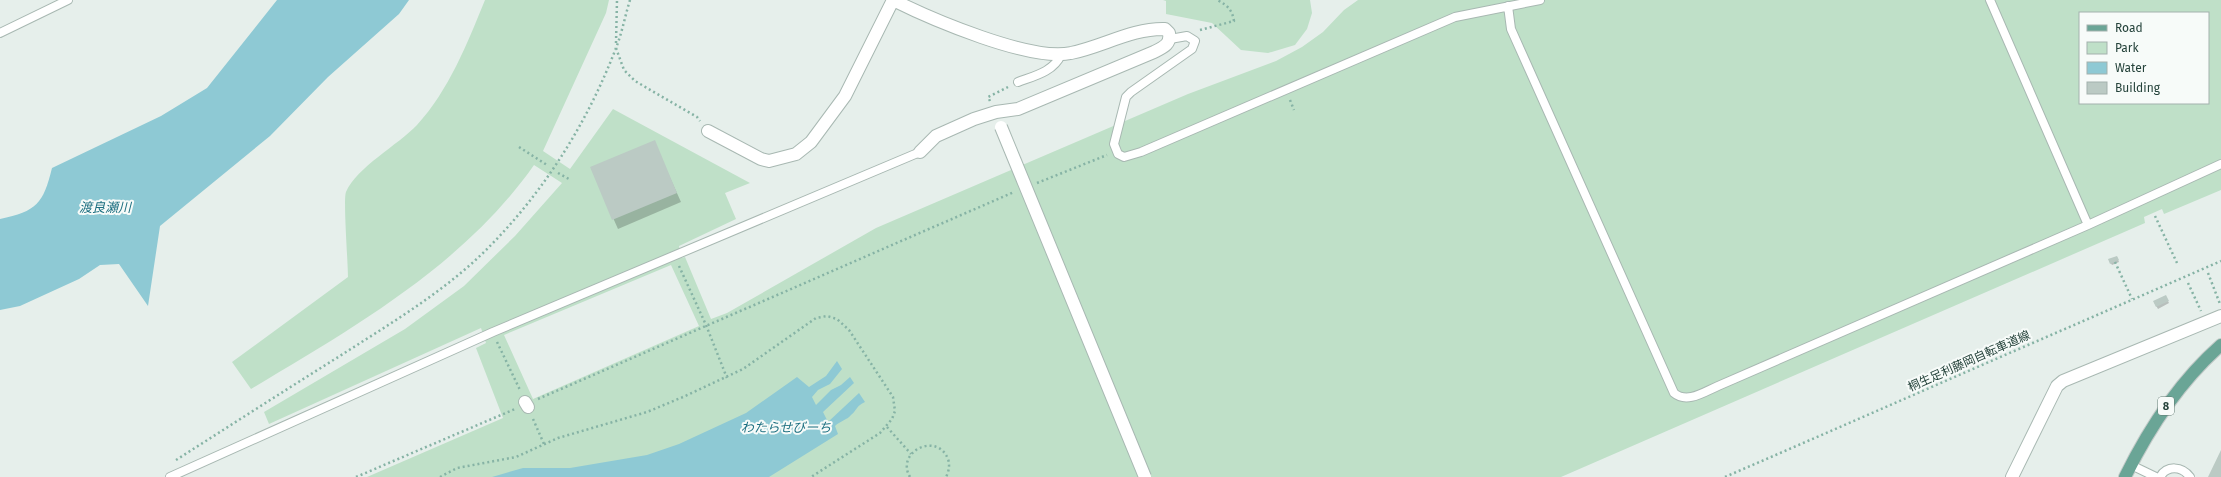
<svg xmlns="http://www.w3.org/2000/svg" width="2221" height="477" font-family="'Fira Sans','Noto Sans JP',sans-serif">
<rect width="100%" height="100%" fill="#e6efeb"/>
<path fill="#bfe0c8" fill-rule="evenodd" d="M485,0h124l-3,13 -63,138 27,18 43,-60 137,74 -25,10 11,26 -57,27 2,12 4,-1 26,62 16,-6 149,-85 312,-134 88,-33 26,-14 21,-15 21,-22 14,-10h863v190l-57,24 -2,-5 -18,8 1,6 -584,254h-1194l136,-59 -27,-70 10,-5 -5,-15 -212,96 -5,-12 141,-83 59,-43 51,-50 47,-53 -28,-18c-70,100 -181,163 -283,224l-19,-27 116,-85c0,-14 -5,-78 -2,-85 11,-25 52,-47 71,-67 32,-35 50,-81 68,-125zM2080,13h128v90h-128zM671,265l28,61 -166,73 -29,-64z
M1163,0h147l2,13 -5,16 -12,16 -27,8 -27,-3 -29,-27 -46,-9v-13z"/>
<path fill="#8ec9d4" d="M277,0h132l-10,14 -71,63 -58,59 -110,90 -12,80 -29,-42 -19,1 -21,14 -59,27 -20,4v-91c37,-8 43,-15 52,-51l109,-52 46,-28z
M837,361l5,8 -12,15 -12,6 -6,7 4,8 15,-15 10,-5 9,-8 4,6 -31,29 5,10 31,-29 6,9c-9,4 -7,7 -14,13 -4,5 -11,6 -16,11l3,8 -69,43h-277l31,-9h47l77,-13 32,-11 67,-31 51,-36 12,10 17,-11z"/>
<path fill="#0003" d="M654,142l27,60 -63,27 -27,-61z
M2117,257l2,5 -7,3 -3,-5z
M2165,296l4,7 -11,6 -4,-7z"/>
<path fill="#bbcac4" d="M655,140l22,53 -65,27 -22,-53z
M2117,256l2,4 -9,4 -2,-5z
M2166,295l3,6 -13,6 -3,-6z
M2221,450v27h-13z"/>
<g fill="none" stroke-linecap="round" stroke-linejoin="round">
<defs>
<path id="service" d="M1990,0l98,225
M1508,6l3,23 163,364c13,11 30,-1 44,-7l370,-161 133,-61
M0,33l68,-33
M1170,39l17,-3 8,5 -3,8 -61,43 -5,5 -12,47 4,10 6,3 17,-5 314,-135 85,-17
M1018,82c16,-6 35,-10 43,-27
M2131,465l25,12
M170,477l323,-145 427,-180
M2160,477c7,-12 22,-11 30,0"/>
<path id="pedestrian" d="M525,402l3,5"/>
<path id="minor" d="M893,0c38,19 138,62 178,53 31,-6 61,-25 94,-24l4,4c2,11 -5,14 -15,19l-136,57 -22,3 -22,7 -38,17 -16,16
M708,131l53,28 8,2 27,-7 15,-12 34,-46 48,-96
M2012,477l45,-91 6,-5 158,-65"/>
<path id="primary" d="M2125,477c24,-49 55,-96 96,-132"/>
</defs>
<use href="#service" stroke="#a8b8b2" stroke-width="10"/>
<use href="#pedestrian" stroke="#a8b8b2" stroke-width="14"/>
<use href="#minor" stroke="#a8b8b2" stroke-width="14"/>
<use href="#primary" stroke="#c2cac8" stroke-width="14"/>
<path stroke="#86b3a5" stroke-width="2.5" stroke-dasharray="2 3" stroke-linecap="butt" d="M1200,30l34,-9c-2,-12 -7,-16 -17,-21
M616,43l1,-43
M616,48l8,22 11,11 62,36 3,4
M1290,100l4,10
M990,101l-2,-4 20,-10
M519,147l28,18
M558,173l11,6
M1037,183l70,-28
M2155,216l22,47
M2115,262l17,37
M679,266l27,59 21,53
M2208,273l12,31
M2188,283l13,28
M497,342l23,48
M538,399l476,-207
M533,419l11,25
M887,427l24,27
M176,460c55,-35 111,-71 167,-106 48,-31 99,-61 141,-102 58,-57 103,-128 132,-204 6,-15 9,-32 14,-48
M356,477l159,-68
M440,477l17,-9 59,-11 42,-19 89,-26 36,-15 60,-28 73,-51 11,-2 10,3 12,11 44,67 2,14 -3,8 -12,14 -69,44
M910,477c-15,-25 27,-46 38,-18 2,6 1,12 -2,18
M1725,477l496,-216"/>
<use href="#service" stroke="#fff" stroke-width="8"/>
<use href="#pedestrian" stroke="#fff" stroke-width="12"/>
<use href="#minor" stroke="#fff" stroke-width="12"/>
<use href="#primary" stroke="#6aa596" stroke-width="12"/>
<defs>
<path id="minor-bridge" d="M1001,127l144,350"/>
</defs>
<use href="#minor-bridge" stroke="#a8b8b2" stroke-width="14" stroke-linecap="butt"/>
<use href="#minor-bridge" stroke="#fff" stroke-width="12"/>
</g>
<g text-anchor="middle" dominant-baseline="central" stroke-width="4" stroke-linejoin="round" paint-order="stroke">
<rect fill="#f7fbf9" stroke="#637a73" stroke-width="1" x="2158" y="397" width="16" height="18" rx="3"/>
<g font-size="11" font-weight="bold" fill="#24423a">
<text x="2166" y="406">8</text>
</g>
<g font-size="12" fill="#24423a" stroke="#f7fbf9">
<text transform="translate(1969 361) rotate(-24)">桐生足利藤岡自転車道線</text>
</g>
<g font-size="13" font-style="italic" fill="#1c6f80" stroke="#f7fbf9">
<text x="105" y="207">渡良瀬川</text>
<text x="786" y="427">わたらせびーち</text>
</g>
</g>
<rect x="2079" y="12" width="130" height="92" fill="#f7fbf9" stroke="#a3b1ad"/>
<rect x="2087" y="25" width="20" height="6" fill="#6aa596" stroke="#a3b1ad"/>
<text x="2115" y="32" font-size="12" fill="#24423a">Road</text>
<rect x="2087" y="42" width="20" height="12" fill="#bfe0c8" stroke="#a3b1ad"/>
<text x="2115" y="52" font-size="12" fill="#24423a">Park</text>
<rect x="2087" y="62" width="20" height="12" fill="#8ec9d4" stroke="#a3b1ad"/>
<text x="2115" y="72" font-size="12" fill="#24423a">Water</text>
<rect x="2087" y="82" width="20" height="12" fill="#bbcac4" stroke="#a3b1ad"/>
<text x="2115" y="92" font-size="12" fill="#24423a">Building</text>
</svg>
